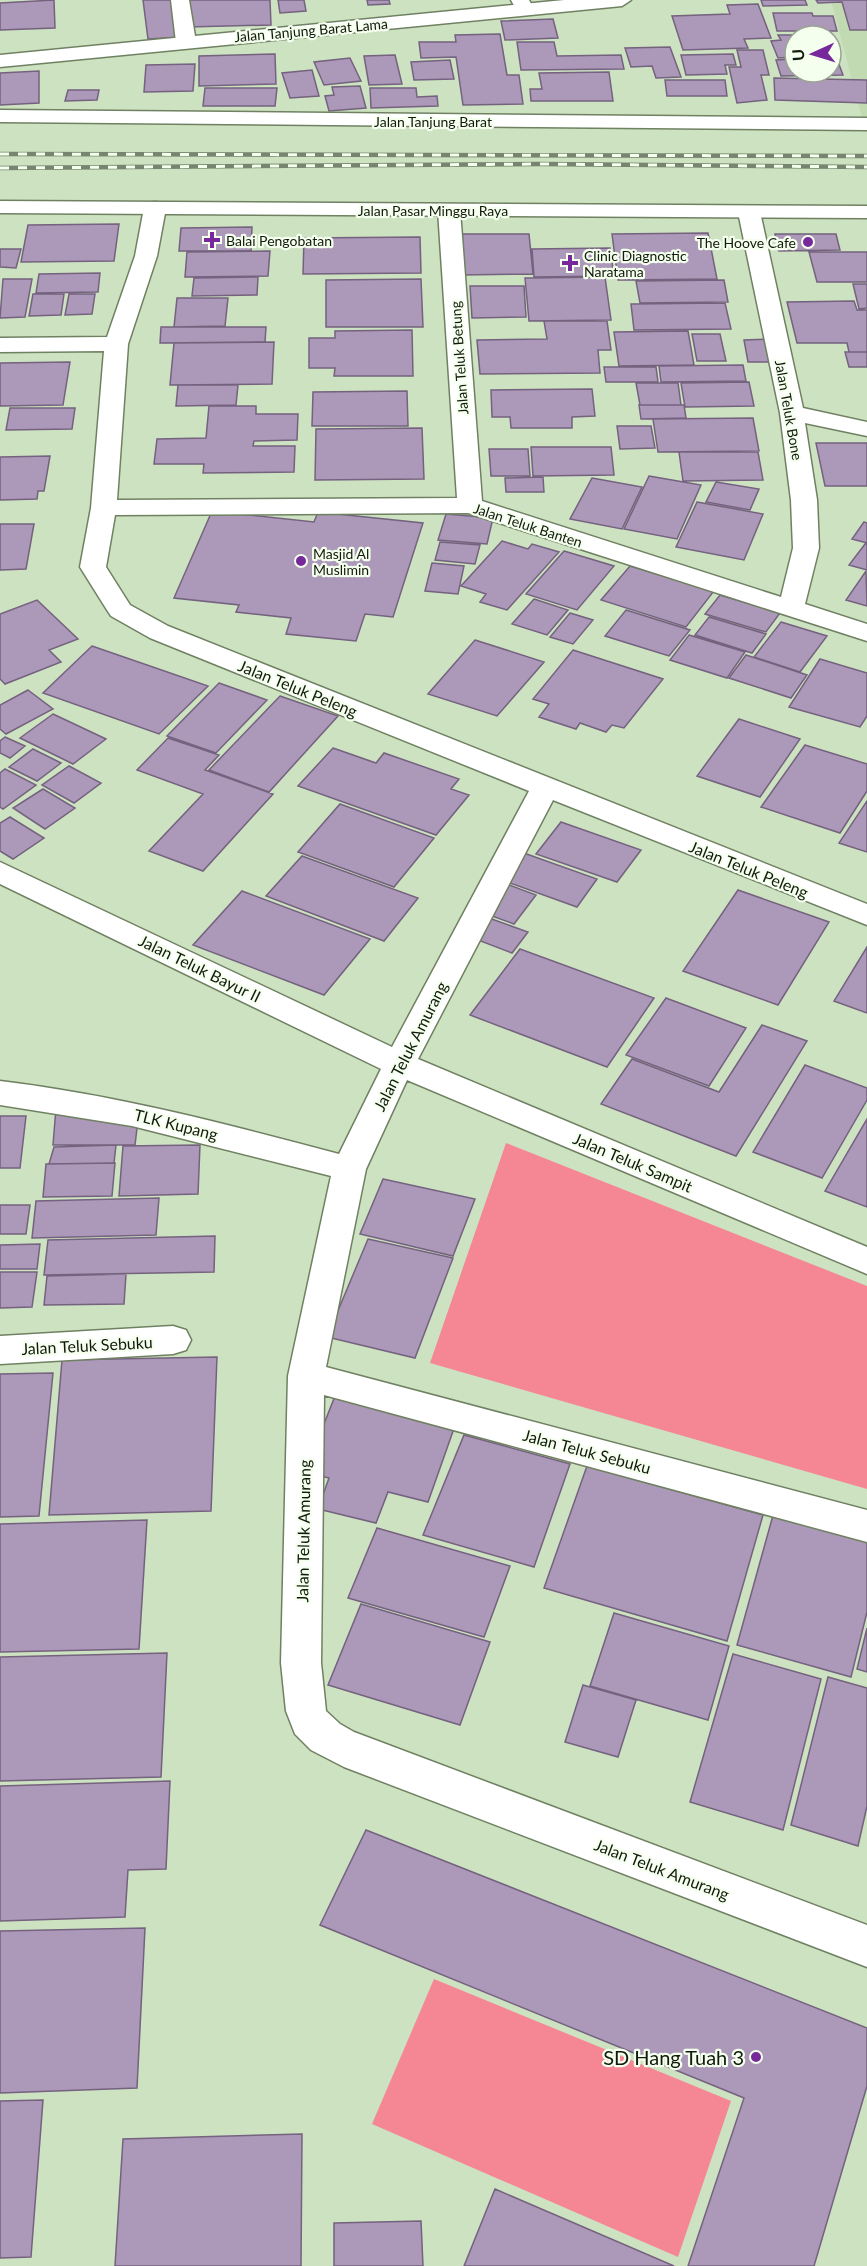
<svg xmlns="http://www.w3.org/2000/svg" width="867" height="2266" font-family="Lato,sans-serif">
<rect width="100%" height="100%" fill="#cde2c0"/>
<path fill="#c2dab1" d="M831,0h36v126h-3z"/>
<path fill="#f58795" d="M506,1143l361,143v203l-437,-126z
M434,1979l297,122 -53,156 -306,-133z"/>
<path fill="#ac98b8" stroke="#74627f" stroke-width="1.5" d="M54,0l1,28 -55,2v-27z
M143,0h36l4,37 -35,2z
M189,0h81l1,25 -83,2z
M278,0h26l2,11 -26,2z
M367,0h22l1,4 -22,1z
M761,0h44l2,5 -44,1z
M816,0h51v30h-17l-8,-28 -24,1z
M758,4l13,34 -27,1 4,9 -65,2 -11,-34 58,-2 -3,-9z
M773,13h39l1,3h20l4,15h-60z
M553,19l5,19 -53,2 -4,-19z
M500,34l7,41h12l4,29 -60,1 -7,-48 -35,1 -2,-16h37l-1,-7z
M778,35h18l-1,22 -17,1 -7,-17 10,-1z
M517,42h37l3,14 64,-1 3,14 -103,1z
M670,47l11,30 -25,1 -4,-12 -21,1 -6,-19z
M737,50h26l6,25h-8l6,25 -30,3 -8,-36h12z
M275,54l1,30 -77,2v-30z
M733,54l3,11h-11l2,9 -41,1 -5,-20z
M395,55l7,29 -33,1 -5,-29z
M350,58l11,23 -37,4 -10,-23z
M795,59v13h36v-13h6l6,16 -62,1 -5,-16z
M450,60l4,19 -40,1 -3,-18z
M195,64l-2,27 -49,1 2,-27z
M312,70l7,26 -29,2 -8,-25z
M39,71v32l-39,2v-32z
M609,72l4,29h-82l-1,-12h12l-3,-16z
M774,78l93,2v23l-92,-3z
M665,80h60l2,16h-60z
M360,86l6,22 -37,3 -4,-15 9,-1 -2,-8z
M205,88h72l-2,18h-72z
M370,88h46l1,9 20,-1 1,10 -67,2z
M68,90h31l-2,10 -32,1z
M119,224l-5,37 -93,1 7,-37z
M252,227l-1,24h-72l2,-23z
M708,233l9,46 -99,1 -6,-46z
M459,234h70l4,40 -72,1z
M775,234h61l4,16 -61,1z
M420,237l1,36 -118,1 1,-36z
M610,248l4,28 -80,1 -2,-28z
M0,249h21l-5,19 -16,-1z
M270,251l-2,25 -83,1 2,-25z
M809,252h58v30h-50z
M100,273l-2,19 -62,1 3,-19z
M258,277l-1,18 -65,1 2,-18z
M605,277l6,43 -82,1 -4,-43z
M3,279h29l-7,38 -25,1z
M421,279l2,48h-97v-47z
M724,280l4,22 -88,1 -4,-22z
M853,284h14v24l-8,1z
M470,286h54l2,31 -54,1z
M33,294h31l-3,21 -32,1z
M69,294h26l-3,20 -27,1z
M177,298h51l-3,28 -51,1z
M854,301l3,9h10v42h-18l-2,-9h-50l-10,-41z
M725,303l6,26 -97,1 -3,-26z
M544,321h63l4,29h-13l2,23 -120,1 -3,-34 70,-1z
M161,327h105l-1,15 -105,1z
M412,330l1,46h-79l1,-8h-26v-30h26v-7z
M688,331l6,34 -75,1 -5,-34z
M692,334h28l6,27h-29z
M771,339l5,23h-28l-4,-22z
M274,342l-2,42 -102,1 4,-42z
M845,352h22v15h-18z
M70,362l-7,43 -63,1v-43z
M743,365l3,16 -85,1 -2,-16z
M604,367h52l2,15h-52z
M749,382l5,24 -69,1 -4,-24z
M636,383h42l3,22h-41z
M178,385h60l-2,20 -60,1z
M592,389l3,27 -23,1v11h-61l-1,-11h-18l-1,-27z
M407,391l1,35h-96l1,-34z
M639,405h45l2,13 -45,1z
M209,406h47v8h42l-1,26 -43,1 -1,5h42l-1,26 -91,1 1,-9h-50l3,-25 49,-1z
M10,408h65l-3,21 -66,1z
M753,418l6,33 -101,1 -5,-33z
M617,426h34l4,22 -35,1z
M422,428l2,51 -109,1 1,-51z
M816,443h51v43h-42z
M531,447h80l3,28 -81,1z
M489,449h39l2,27h-39z
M679,452h79l5,28 -80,1z
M50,456l-6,35h-6l-1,8 -37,1v-43z
M649,476l52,9 -24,54 -53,-10z
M543,477l1,15h-38l-1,-14z
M592,478l50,9 -20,42 -52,-10z
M716,482l43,7 -9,21 -44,-8z
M697,502l66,12 -19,46 -68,-13z
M212,511l102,11 4,-10 105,11 -30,94 -28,-3 -9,27 -70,-7 5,-16 -55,-6 3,-7 -65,-7z
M446,514l47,4 -6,26 -49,-4z
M864,522l3,1v20l-15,-4z
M0,524h34l-8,45 -26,1z
M502,541l26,8 4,-5 27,8 -52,58 -27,-8 6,-8 -25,-8z
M440,542l40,3 -5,19 -40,-4z
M865,544h2v26l-18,-5z
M564,551l50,15 -37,44 -51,-16z
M432,563l32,3 -6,28 -33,-3z
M630,566l84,25 -28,36 -85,-27z
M866,571l1,35 -21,-6z
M720,595l60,18 -14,19 -61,-18z
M534,599l34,11 -21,25 -35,-11z
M37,600l41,39 -29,11 12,12 -56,22 -5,-5v-65z
M626,610l64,20 -21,26 -64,-20z
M570,613l23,7 -20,24 -23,-7z
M709,617l57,17 -14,19 -57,-18z
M781,622l46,14 -27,36 -46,-15z
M689,635l56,17 -18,26 -57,-18z
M475,640l69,22 -47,54 -69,-22z
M92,646l116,40 -49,48 -116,-41z
M573,650l90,29 -39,49 -12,-3 -6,7 -26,-9 -4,6 -37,-12 10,-13 -16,-5z
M746,655l61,20 -16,23 -62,-20z
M820,659l47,14v43l-7,11 -71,-20z
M219,683l48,17 -51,53 -49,-17z
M28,690l25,19 -47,25 -6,-5v-24z
M280,696l58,20 -69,76 -60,-22z
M53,714l53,25 -33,25 -53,-26z
M739,719l61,20 -40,58 -63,-21z
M5,737l20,9 -15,12 -10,-5v-12z
M168,738l51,17 -14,15 68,24 -70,77 -54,-20 54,-57 -66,-24z
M805,745l62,19v27l-27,42 -79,-26z
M333,748l43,15 8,-10 75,26 -8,10 18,6 -33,40 -138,-49z
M33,749l28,14 -24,18 -28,-14z
M69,766l32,17 -27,20 -32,-18z
M5,769l31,16 -33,24 -3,-2v-34z
M43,789l32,19 -30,21 -32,-21z
M867,801v51l-28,-9z
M340,804l94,34 -40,49 -96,-35z
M10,817l34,21 -31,21 -13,-8v-28z
M561,822l80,28 -24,32 -81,-28z
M521,852l76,27 -20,28 -78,-28z
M302,856l116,42 -34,43 -118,-45z
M504,883l32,12 -22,29 -33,-12z
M738,890l91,32 -51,83 -95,-34z
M242,891l128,48 -46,56 -131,-50z
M486,917l42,15 -16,21 -42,-16z
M867,947v66l-33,-12z
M520,949l134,49 -47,69 -137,-52z
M666,998l80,30 -37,58 -83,-31z
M762,1025l45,16 -71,115 -135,-52 31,-45 87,33z
M805,1065l62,23v12l-45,78 -69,-26z
M56,1108l82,12 -3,25h-82z
M0,1116h26l-6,52h-20z
M867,1119v88l-42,-16z
M116,1145l-2,18 -65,1 5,-17z
M200,1145l-2,49 -79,2 4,-50z
M115,1163l-3,33 -69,1 3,-33z
M383,1179l92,20 -22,57 -93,-22z
M159,1198l-3,37 -124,3 4,-37z
M0,1205h30l-4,29h-26z
M215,1236l-1,36 -170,3 4,-35z
M368,1239l85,19 -38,100 -88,-21z
M40,1244l-3,25h-37v-24z
M0,1272h37l-5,35 -32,1z
M126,1274l-2,30 -80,1 3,-29z
M217,1357l-6,154 -162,4 13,-155z
M53,1373l-14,143 -39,1v-143z
M337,1391l120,29 -29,82 -40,-10 -12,31 -58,-14 11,-31 -24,-6z
M464,1435l106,29 -36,103 -111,-32z
M587,1466l176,49 -36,126 -183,-53z
M775,1508l92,26v78l-16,65 -114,-32z
M147,1520l-8,129 -139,3v-128z
M377,1528l133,38 -26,71 -136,-39z
M361,1604l129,38 -30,83 -132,-40z
M614,1613l115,33 -21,74 -118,-34z
M867,1628v44l-10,-3z
M167,1653l-6,124 -161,4v-124z
M733,1654l88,25 -38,151 -93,-28z
M828,1677l39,11v118l-9,40 -67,-21z
M583,1685l53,15 -18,57 -53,-15z
M170,1781l-4,88 -38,1 -3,47 -125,4v-135z
M366,1830l501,198v58l-53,180h-126l56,-168 -424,-173z
M145,1928l-8,160 -137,5v-162z
M43,2100l-12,157 -31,1v-157z
M302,2134l-1,132h-186l8,-127z
M495,2189l179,77h-210z
M421,2221l2,45h-89v-43z"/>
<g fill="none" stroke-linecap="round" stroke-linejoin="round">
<defs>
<path id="minor" d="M171,0h18l7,42 -3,4h-14l-3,-4z
M511,0h18l5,9 -2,4h-14z
M155,202l8,1 3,5 -9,48 -29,88 -11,156 340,-2 -19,-288 3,-5h16l3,5 22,291 299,96 12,-49 -2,-48 -11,-87 -42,-201 3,-5h16l3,5 43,196 64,14v14l-62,-13 12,77 2,48 -14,56 62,20v17l-399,-128 -353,2 -9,52 24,38 38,21 699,278v21l-314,-125 -135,259 449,188v27l-460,-194 -41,89 -40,198 541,143v32l-543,-147 -3,268 5,48 14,13 14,8 513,193v42l-523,-200 -33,-17 -16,-16 -9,-23 -5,-48 7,-287 43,-200 -199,-50 -132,-21v-24c116,14 227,43 339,73l42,-85 -381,-185v-22l392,185 137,-256 -379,-153 -39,-22 -4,-6 -27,-43 11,-59 13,-157 -104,1v-14l107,-1 28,-81 9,-48 3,-5z
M173,1326l13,4 5,10 -5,10 -13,4 -173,10v-28z"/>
<path id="tertiary" d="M564,0h67l-9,6 -622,61v-12z"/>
<path id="primary" d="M0,110l867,8v12l-867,-8z
M0,201l867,5v12l-867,-5z"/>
</defs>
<use href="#minor" stroke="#6f8162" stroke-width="3"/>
<use href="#tertiary" stroke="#6f8162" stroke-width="3"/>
<use href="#primary" stroke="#6f8162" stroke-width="3"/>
<use href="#minor" fill="#fff" fill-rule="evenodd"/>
<use href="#tertiary" fill="#fff" fill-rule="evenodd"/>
<use href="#primary" fill="#fff" fill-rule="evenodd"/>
<defs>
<path id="rail" d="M0,154l867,2
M0,168l541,-4 326,3"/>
</defs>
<use href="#rail" stroke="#76856d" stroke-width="4.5"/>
<use href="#rail" stroke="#f4ffee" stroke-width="3" stroke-dasharray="9" stroke-linecap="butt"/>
</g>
<g fill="#77299b" stroke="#f4ffee" stroke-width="2">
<path d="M209 231h6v6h6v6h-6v6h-6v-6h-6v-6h6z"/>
<circle cx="808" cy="242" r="6"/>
<path d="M567 254h6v6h6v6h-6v6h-6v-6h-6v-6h6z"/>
<circle cx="301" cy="561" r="6"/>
<circle cx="756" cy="2057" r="6"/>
</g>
<g text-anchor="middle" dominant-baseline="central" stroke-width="4.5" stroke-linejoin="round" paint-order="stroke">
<g font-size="14" fill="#12190d" stroke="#f4ffee">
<text transform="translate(311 30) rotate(-5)">Jalan Tanjung Barat Lama</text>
<text x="433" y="121">Jalan Tanjung Barat</text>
<text x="433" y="210">Jalan Pasar Minggu Raya</text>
<text transform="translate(459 358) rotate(-94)">Jalan Teluk Betung</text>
<text transform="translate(789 410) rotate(80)">Jalan Teluk Bone</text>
<text transform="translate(528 525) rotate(18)">Jalan Teluk Banten</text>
</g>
<g font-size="14" fill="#12190d" stroke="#f4ffee" text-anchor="start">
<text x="226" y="240">Balai Pengobatan</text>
<text x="796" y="242" text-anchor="end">The Hoove Cafe</text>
<text x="584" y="255">Clinic Diagnostic<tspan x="584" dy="16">Naratama</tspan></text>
<text x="313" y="553">Masjid Al<tspan x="313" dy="16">Muslimin</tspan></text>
</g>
<g font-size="16" fill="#12190d" stroke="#f4ffee">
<text transform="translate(298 688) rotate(22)">Jalan Teluk Peleng</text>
<text transform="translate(749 869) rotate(22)">Jalan Teluk Peleng</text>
<text transform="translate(200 968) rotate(26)">Jalan Teluk Bayur II</text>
<text transform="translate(410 1046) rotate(-63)">Jalan Teluk Amurang</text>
<text transform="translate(176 1124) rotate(14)">TLK Kupang</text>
<text transform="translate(633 1162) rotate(23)">Jalan Teluk Sampit</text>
<text transform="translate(87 1345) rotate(-3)">Jalan Teluk Sebuku</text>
<text transform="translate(587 1451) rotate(15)">Jalan Teluk Sebuku</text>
<text transform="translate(303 1531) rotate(-89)">Jalan Teluk Amurang</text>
<text transform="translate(662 1869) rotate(21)">Jalan Teluk Amurang</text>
</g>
<g font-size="20" fill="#12190d" stroke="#f4ffee" text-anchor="end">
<text x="744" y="2057">SD Hang Tuah 3</text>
</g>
</g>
<g transform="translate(813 54) rotate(266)"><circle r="28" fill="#f4ffee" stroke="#9aa394" stroke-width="1.5"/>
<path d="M0-4.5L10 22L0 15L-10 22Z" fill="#77299b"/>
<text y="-9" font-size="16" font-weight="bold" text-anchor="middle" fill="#12190d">U</text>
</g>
</svg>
